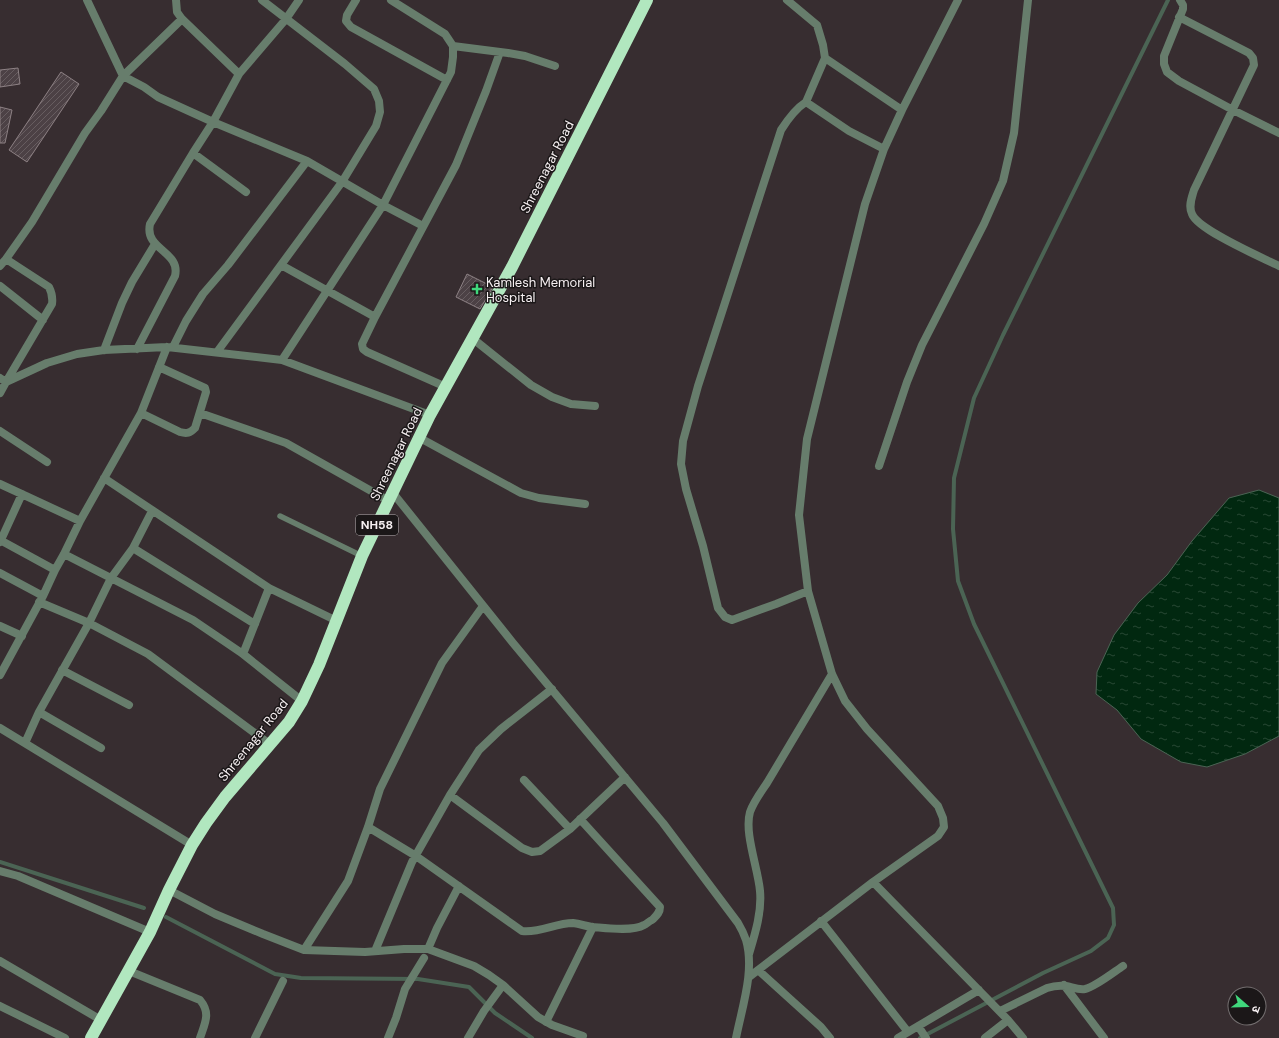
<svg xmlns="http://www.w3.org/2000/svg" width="1279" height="1038" font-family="'DM Sans','Noto Sans Devanagari',sans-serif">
<defs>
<pattern id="water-ripples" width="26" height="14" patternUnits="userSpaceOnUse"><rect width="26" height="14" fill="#012810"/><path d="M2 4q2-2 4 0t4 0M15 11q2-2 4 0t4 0" fill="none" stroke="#274833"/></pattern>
<pattern id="building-hatch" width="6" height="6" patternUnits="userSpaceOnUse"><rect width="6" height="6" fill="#4c4145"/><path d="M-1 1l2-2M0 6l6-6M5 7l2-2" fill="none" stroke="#675d60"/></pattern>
</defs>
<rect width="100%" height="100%" fill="#372d30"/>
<path fill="url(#water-ripples)" stroke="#4b6454" d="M1259,490l20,8v238l-34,18 -38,13 -26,-5 -40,-23 -24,-29 -21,-16 1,-22 17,-37 24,-32 29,-28 25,-34 37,-43z"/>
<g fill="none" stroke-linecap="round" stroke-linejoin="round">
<path stroke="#4b6454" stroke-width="4" d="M0,862l144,46
M166,917l109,57 26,4 117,1 51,8 26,26 37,25
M920,1038l123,-65 48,-22 17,-13 6,-13 -1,-17 -139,-284 -16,-43 -5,-52 1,-51 20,-80 29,-63 165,-335"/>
</g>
<path fill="url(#building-hatch)" stroke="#8d8184" d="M18,68l2,16 -20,3v-17z
M61,72l18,12 -52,78 -18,-12z
M0,107l12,3 -7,33h-5z
M467,274l26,13 -13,22 -24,-12z"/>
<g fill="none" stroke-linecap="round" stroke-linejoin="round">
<path stroke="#677d6c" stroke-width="5.5" d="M280,516l82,40"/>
<path stroke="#677d6c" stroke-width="8" d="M87,0l36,76 21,11 14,10 55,25 94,39 76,44 40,21
M176,0l1,12 5,7 57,55
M356,0l-9,15 -1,6 5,6 96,53
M787,0l30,25 6,20 2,13 -19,44c-11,7 -18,17 -25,28l-83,256 -15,55 -2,23 5,25 17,57 15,62 7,9 7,3 44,-16 32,-13
M1180,0l3,5v4l-19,47v8l3,8 12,9 54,29 46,23
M1179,17l70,36 4,5 1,7 -60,125c-2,7 -6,16 -2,24 6,16 69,43 87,52
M453,46l55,7 17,3 30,10
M825,58l77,52
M806,102l43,29 35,18
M193,153l53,39
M6,259l26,-37 53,-89 16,-22 22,-35 59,-57
M281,265l94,52
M0,266l6,-7 43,28c3,6 4,10 3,17l-46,78 -6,-4
M0,286l43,34
M472,338l59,47 21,12 19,7 24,2
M173,347l13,-26 17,-27 25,-29 79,-104
M137,349l38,-73c6,-25 -31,-26 -25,-52l43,-71 20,-31 26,-48 47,-55 13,-19
M104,350l18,-47 10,-21 23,-38
M217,352l125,-170 34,-56 4,-14 -1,-11 -5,-12 -29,-25 -83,-64
M282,360l101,-155 68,-133 2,-15v-11l-8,-12 -54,-34
M446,387l-79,-35 -4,-3 -1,-5 13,-27 81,-152 30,-74 14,-39
M0,393l6,-11 41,-19 30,-9 27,-4 63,-3 115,13 148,55
M141,413l39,19c7,2 10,1 15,-4l11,-36 -1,-4 -46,-21
M200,413l86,30 103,58
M0,431l47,31
M420,438l101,55 18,5 46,6
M879,466l28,-84 15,-37 62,-121 19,-43 11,-48 14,-133
M104,478l165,110 68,33
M0,484l80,37
M393,493l120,150 150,180 75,100c3,5 6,11 8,17 9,31 -4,67 -10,98
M0,540l55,30
M0,542l22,-48
M133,548l122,76
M64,554l129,66 50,34 59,47
M0,573l43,23
M39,602l50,21 59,31 123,91
M0,626l22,10
M243,654l26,-66
M62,670l67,35
M0,675l43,-79 12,-26 9,-16 16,-33 61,-108 26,-66
M39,712l62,36
M0,728l192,117
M25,743l14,-31 50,-89 22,-45 22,-30 19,-37
M524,780l46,49
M450,795l72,53 10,4 8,-1 30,-22 55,-52
M368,827l48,29 106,75c19,2 33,-8 51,-8 7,1 13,3 19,4 13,1 40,5 52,-2 3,-1 5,-4 8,-5 4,-4 8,-7 8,-13l-80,-88
M0,871l18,5 132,56
M873,882l135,138 15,18
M169,890l46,24 48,20 41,16 44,-69 20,-54 12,-38 62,-126 41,-57
M821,921l87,111
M428,949l9,-21 22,-42
M304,950l61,2 39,-3h24l46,17 15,9 14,10 35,32 14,8 31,11
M375,951l37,-89 38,-67 29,-45 22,-21 51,-40
M749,954c6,-20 13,-42 11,-63 -2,-23 -16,-58 -10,-79 4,-11 11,-20 17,-29l65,-109
M0,961l101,59
M758,970l63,57 9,11
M129,971l71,29c11,13 5,23 0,38
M749,977l124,-95 65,-46 6,-9 -1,-9 -5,-12 -71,-77 -22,-28 -13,-27 -24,-83 -9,-76 8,-76 58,-235 19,-55 18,-39 56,-110
M1064,985l40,53
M0,1006l65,32
M1000,1011l47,-23c6,-2 12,-3 19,-2 6,1 12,4 19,3 10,-2 29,-17 38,-23
M546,1022l47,-95
M918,1026l8,12
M255,1038l28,-57
M388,1038l8,-20 9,-29 19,-31
M468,1038l16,-27 19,-26
M898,1038l81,-48
M985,1038l23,-18"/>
<path stroke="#b1e7bf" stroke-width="12" d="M91,1038l59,-106 19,-42 23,-45 14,-22 19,-26 64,-75 13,-21 17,-36 43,-109 68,-141 82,-148 135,-267"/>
</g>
<path fill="#40d77c" stroke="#1b1718" stroke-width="1.5" d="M475 283h4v4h4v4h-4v4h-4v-4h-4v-4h4z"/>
<g text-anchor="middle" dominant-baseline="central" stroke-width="3" stroke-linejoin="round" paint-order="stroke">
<rect fill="#1b1718" stroke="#b5afb1" stroke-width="1" x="356" y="515" width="42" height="20" rx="3"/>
<g font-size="12" font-weight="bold" fill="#f7f0f2">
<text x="377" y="525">NH58</text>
</g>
<g font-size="13" fill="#f7f0f2" stroke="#1b1718">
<text transform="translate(547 167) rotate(-63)">Shreenagar Road</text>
<text transform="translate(396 454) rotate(-64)">Shreenagar Road</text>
<text transform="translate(253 740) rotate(-51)">Shreenagar Road</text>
</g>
<g font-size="13" fill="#f7f0f2" stroke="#1b1718" text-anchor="start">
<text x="486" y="282">Kamlesh Memorial<tspan x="486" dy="15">Hospital</tspan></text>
</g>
</g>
<g transform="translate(1247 1006) rotate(110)"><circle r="19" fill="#1b1718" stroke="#736e6f"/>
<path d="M0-3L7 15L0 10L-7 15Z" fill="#40d77c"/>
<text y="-6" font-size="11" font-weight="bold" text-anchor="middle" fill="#f7f0f2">उ</text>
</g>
</svg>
